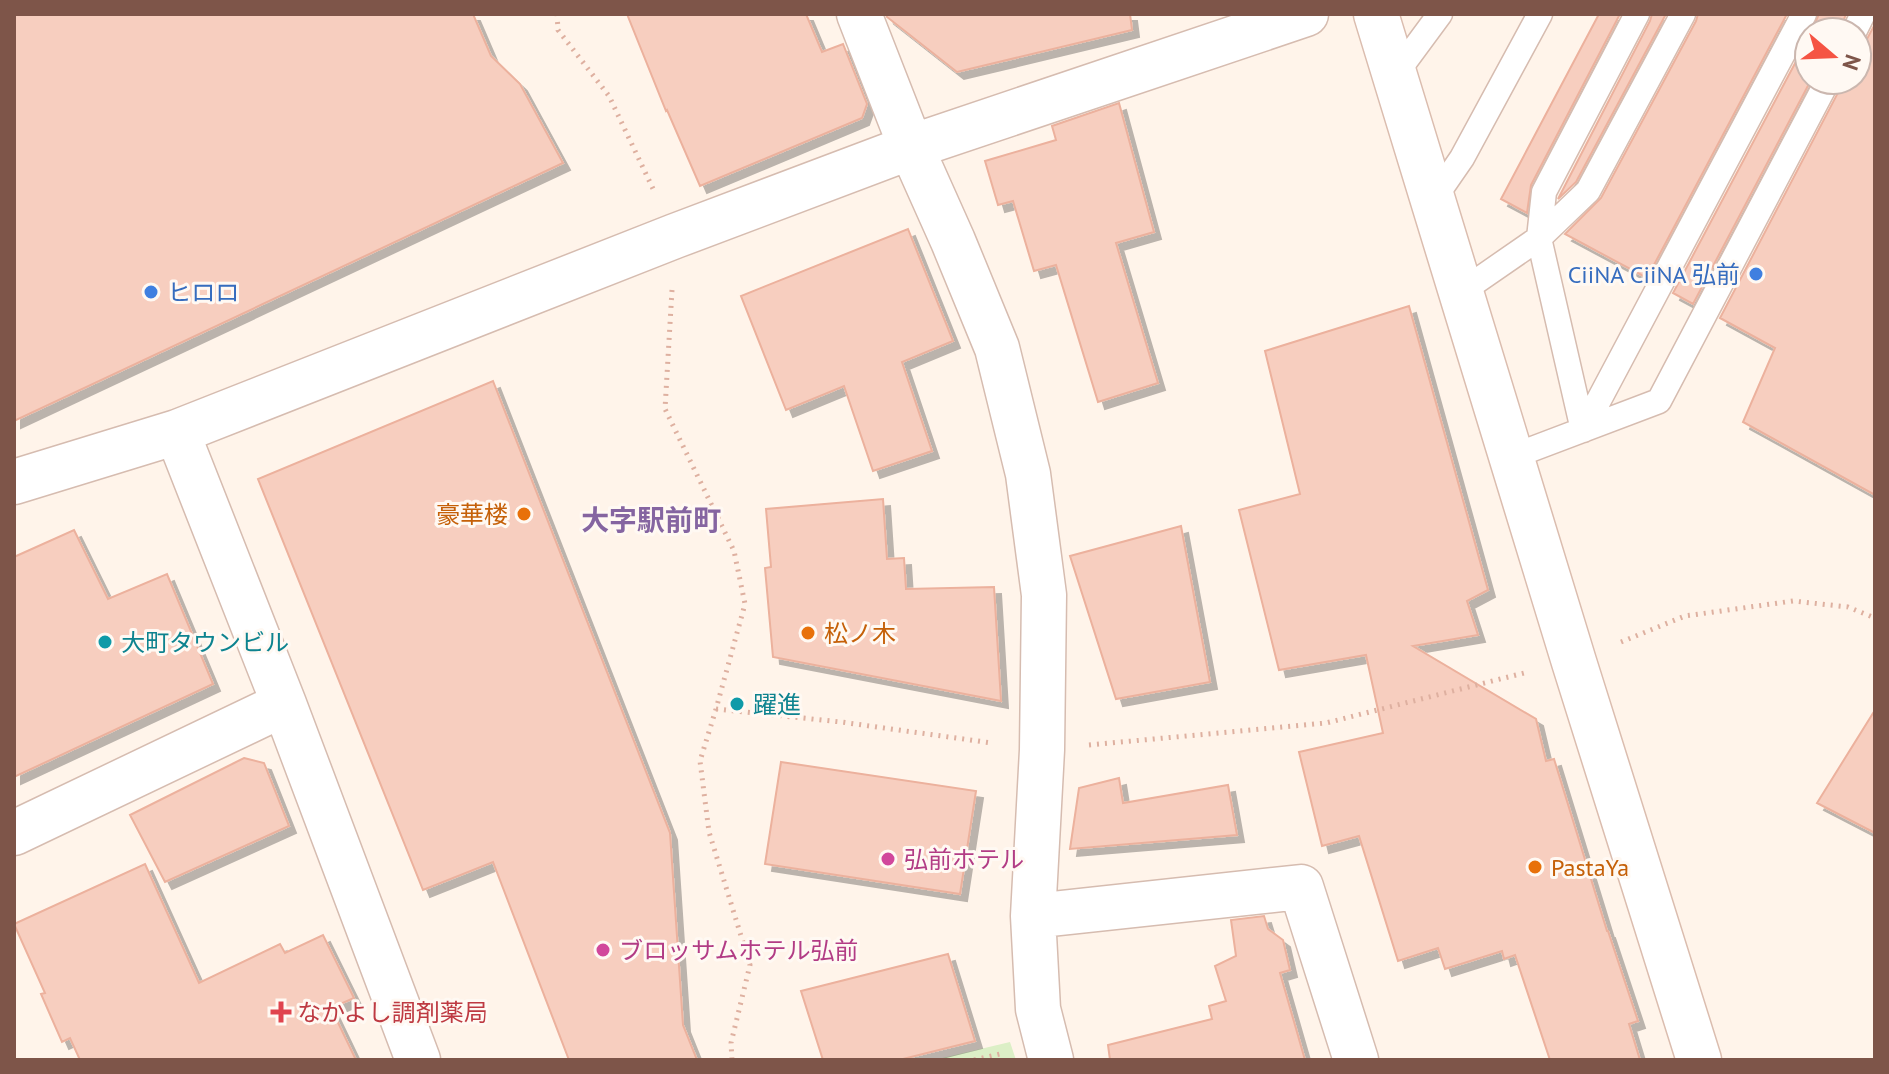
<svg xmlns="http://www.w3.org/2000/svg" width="1889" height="1074" font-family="'PT Sans','Noto Sans JP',sans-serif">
<defs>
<filter id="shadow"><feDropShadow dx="7" dy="7" stdDeviation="0" flood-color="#0004"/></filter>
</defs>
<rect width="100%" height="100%" fill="#fff4ea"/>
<path fill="#dcefc6" d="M1010,1042l6,18h-82z"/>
<path fill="#f7cebf" stroke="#ecb19d" stroke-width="2" filter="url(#shadow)" d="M14,14h459l18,42 29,28 43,79 -549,258z
M627,14h179l16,38 21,-8 24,60 -5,14 -162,68 -33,-76 -1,1z
M886,14h244l2,16 -175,42 -70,-55z
M1599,14h21l-89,171 -4,28 -26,-14z
M1652,14h14l-90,168 -18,17 92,-178z
M1698,14h89l-140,264 -82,-44 36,-36 95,-177z
M1819,14h27l-7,18h-28z
M1875,24v471l-132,-73 32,-74 -55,-30 121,-231 2,-7h14v-34l6,-2 4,-5z
M1809,37v43h2l-118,224 -20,-11z
M1119,103l35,129 -38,11 42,140 -60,19 -42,-137 -22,6 -21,-70 -15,4 -13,-44 71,-21 -4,-14z
M908,229l45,112 -51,21 30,89 -59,20 -29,-85 -58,24 -45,-114z
M1409,306l79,284 -21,11 11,34 -65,11 123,73 10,42 8,-2 53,172h1l30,90 -9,3 11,36h-90l-35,-105 -11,4 -2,-8 -57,18 -7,-21 -40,13 -39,-125 -37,10 -23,-94 84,-19 -17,-78 -87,15 -40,-160 61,-16 -35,-143z
M493,381l177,452 13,192 14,35h-128l-76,-198 -70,28 -165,-411z
M883,499l4,60 17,-1 2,31 88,-2 7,114 -228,-44 -8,-89 6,-1 -5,-58z
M1181,526l29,156 -94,17 -46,-143z
M74,530l34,69 59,-25 46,110 -199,93v-220z
M1875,710v123l-58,-30z
M244,758l20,5 25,63 -124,56 -35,-67z
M781,762l195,29 -16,103 -195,-30z
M1119,778l4,25 105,-18 9,50 -167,14 9,-61z
M145,864l54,119 81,-39 5,9 38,-18 31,63 -23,10 25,52h-276l-10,-22 -8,4 -21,-48 4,-1 -31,-69z
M1264,916l4,13 15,11 7,30 -10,3 25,87h-195l-2,-15 104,-26 -3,-13 17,-5 -11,-35 21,-10 -5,-36z
M948,954l27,87 -76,19h-76l-22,-69z"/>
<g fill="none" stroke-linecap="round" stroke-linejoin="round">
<defs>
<path id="lane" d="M1854,32l9,-18
M1395,75l45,-61
M1433,200l29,-42 78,-144
M1461,292l78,-54 49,-47 95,-177
M1583,430l221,-416
M1583,430l-44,-192 5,-46 93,-178
M1511,457l148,-56 169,-321"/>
<path id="street" d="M859,14l52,133 42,94 44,107 31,126 16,121 -2,155 -9,166 5,93 13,51
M177,432l107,272 134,356
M14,482l163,-50 498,-196 236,-89 395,-133
M14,833l270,-129
M1033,916l268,-29 55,173"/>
<path id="secondary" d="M1376,14l198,648 125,398"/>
</defs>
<use href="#lane" stroke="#d6bcb0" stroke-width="27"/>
<use href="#street" stroke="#d6bcb0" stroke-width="47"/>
<use href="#secondary" stroke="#dbbdaf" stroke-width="47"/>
<path stroke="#deb0a0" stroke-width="5" stroke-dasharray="2 6" stroke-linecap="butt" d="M557,14l1,16 51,66 46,97
M672,290l-7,119 69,142 11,53 -29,105 -16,52 9,71 41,133 -19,78 1,17
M1621,642l64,-26 108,-15 55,6 27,11
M716,709l125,13 151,21
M1089,745l237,-22 202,-51
M974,1060l26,-6"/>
<use href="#lane" stroke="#fff" stroke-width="24"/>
<use href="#street" stroke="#fff" stroke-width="44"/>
<use href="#secondary" stroke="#fff" stroke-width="44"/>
</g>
<g fill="#3f7fe0" stroke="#fff9f3" stroke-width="3">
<circle cx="1756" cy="274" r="8"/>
<circle cx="151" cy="292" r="8"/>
</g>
<g fill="#e8710a" stroke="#fff9f3" stroke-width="3">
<circle cx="524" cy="514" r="8"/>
<circle cx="808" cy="633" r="8"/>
<circle cx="1535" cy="867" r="8"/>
</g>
<g fill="#0f9aa8" stroke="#fff9f3" stroke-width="3">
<circle cx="105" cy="642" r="8"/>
<circle cx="737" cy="704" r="8"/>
</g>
<g fill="#d1479c" stroke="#fff9f3" stroke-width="3">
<circle cx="888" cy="859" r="8"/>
<circle cx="603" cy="950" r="8"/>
</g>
<path fill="#e0444e" stroke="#fff9f3" stroke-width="3" d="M277 1000h8v8h8v8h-8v8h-8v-8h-8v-8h8z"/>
<g text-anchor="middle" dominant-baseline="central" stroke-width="6" stroke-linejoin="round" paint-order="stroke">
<g font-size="24" fill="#366cbe" stroke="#fff9f3" text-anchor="end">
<text x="1740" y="274">CiiNA CiiNA 弘前</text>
<text x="167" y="292" text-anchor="start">ヒロロ</text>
</g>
<g font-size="24" fill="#c56008" stroke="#fff9f3" text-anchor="start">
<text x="508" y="514" text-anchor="end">豪華楼</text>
<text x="824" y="633">松ノ木</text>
<text x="1551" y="867">PastaYa</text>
</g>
<g font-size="24" fill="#0d838f" stroke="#fff9f3" text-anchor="start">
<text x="121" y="642">大町タウンビル</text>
<text x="753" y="704">躍進</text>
</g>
<g font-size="24" fill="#b23c85" stroke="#fff9f3" text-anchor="start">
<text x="904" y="859">弘前ホテル</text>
<text x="619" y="950">ブロッサムホテル弘前</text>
</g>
<g font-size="24" fill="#be3a42" stroke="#fff9f3" text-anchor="start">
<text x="297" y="1012">なかよし調剤薬局</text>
</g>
<g font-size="28" font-weight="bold" fill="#8565a1" stroke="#fff9f3">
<text x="651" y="519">大字駅前町</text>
</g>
</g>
<rect width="1889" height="1074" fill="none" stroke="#7e5549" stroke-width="32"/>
<g transform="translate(1833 56) rotate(109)"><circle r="38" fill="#fff9f3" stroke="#cbb7af" stroke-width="2"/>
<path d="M0-6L14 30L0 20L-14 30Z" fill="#f55443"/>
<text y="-12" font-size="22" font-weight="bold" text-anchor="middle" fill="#7e5549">N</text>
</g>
</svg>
